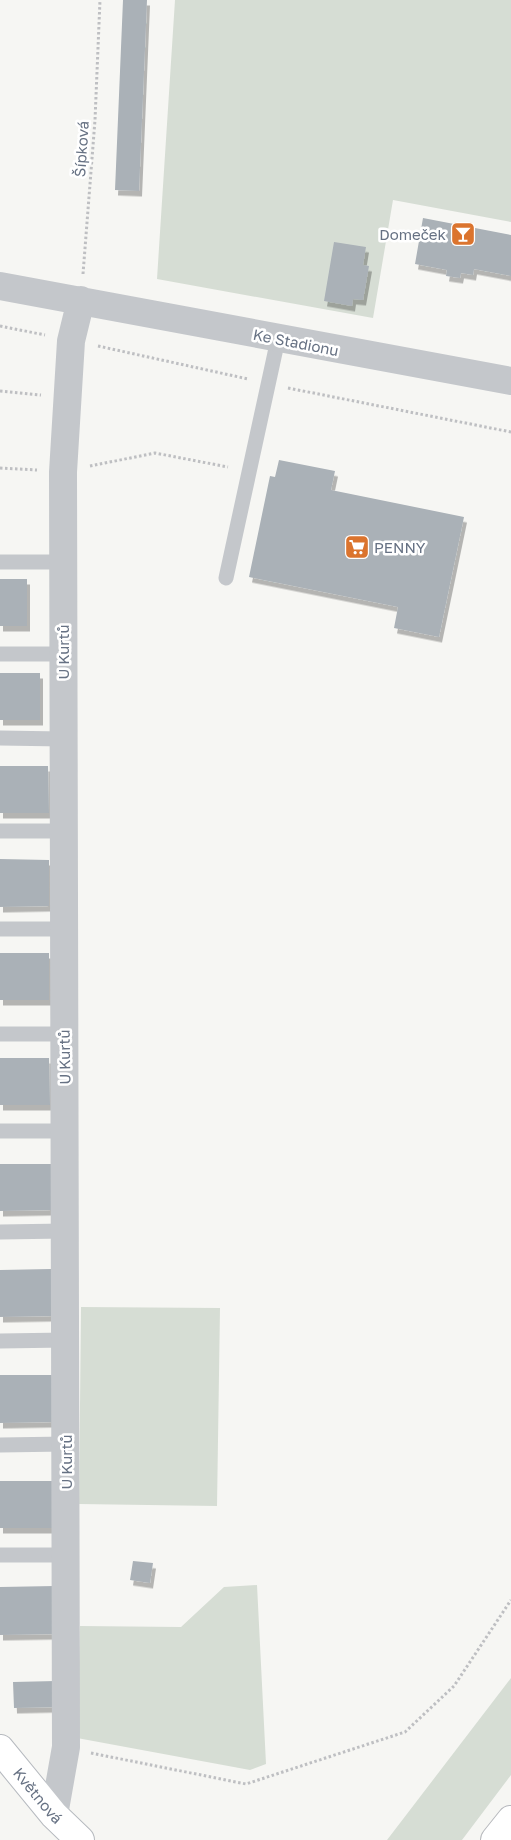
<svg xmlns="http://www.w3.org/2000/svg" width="511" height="1840" font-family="'Golos Text',sans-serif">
<defs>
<filter id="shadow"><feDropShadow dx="3" dy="5.5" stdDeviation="0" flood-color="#0004"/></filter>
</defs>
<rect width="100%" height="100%" fill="#f6f6f3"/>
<path fill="#d6ddd4" d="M175,0h336v222l-118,-22 -20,118 -216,-39z
M81,1307l139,1 -3,198 -138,-2z
M257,1585l9,179 -16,6 -173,-32 3,-112 101,1 43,-40z
M511,1678v97l-49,65h-75z"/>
<path fill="#aab1b7" filter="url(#shadow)" d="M123,0h24l-8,191 -24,-1z
M423,218l88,17v41l-37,-7 -1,6 -12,-2 -1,5 -14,-2 1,-6 -32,-6z
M334,242l32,5 -3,18 6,1 -6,34 -10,-1 -1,7 -28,-5z
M279,460l56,11 -4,19 133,27 -25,120 -45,-9 4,-21 -149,-30 21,-101 5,1z
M0,579h27v47h-27z
M0,673h40v47h-40z
M0,766h48l1,47h-49z
M0,859l49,1v46l-49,1z
M0,953h49v47h-49z
M0,1058h49l1,47h-50z
M0,1164h51v46l-51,1z
M51,1269l1,47 -52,1v-47z
M0,1375h52v47l-52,1z
M0,1481h53l1,47h-54z
M133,1561l20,2 -3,20 -20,-3z
M55,1586l1,48 -56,1v-48z
M56,1681l1,26 -43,1 -1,-26z"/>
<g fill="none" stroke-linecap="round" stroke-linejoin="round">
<defs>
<g id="secondary">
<path id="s1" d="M0,1749l54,66 26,25"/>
</g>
<path id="highway" d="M495,1840l16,-20"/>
</defs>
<use href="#secondary" stroke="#b6babf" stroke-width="30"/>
<use href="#highway" stroke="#b7b9bd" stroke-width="30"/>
<path stroke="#bebfc2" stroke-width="3" stroke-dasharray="2.5 2.5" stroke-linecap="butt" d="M83,274l12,-154 5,-120
M0,326l45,9
M98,346l150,33
M288,388l223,44
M0,391l41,4
M90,466l65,-13 73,14
M0,468l37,2
M91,1753l155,31 159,-52 49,-46 57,-86"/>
<path stroke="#c4c7cb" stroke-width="15" d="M0,562h62
M226,578l52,-239
M0,654h63
M0,738l63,1
M0,831h63
M0,929h63
M0,1034h64
M0,1131h65
M0,1232l65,-1
M0,1341l66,-1
M0,1445l66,-1
M0,1555h67"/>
<path stroke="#c4c7cb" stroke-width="28" d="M0,286l511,95
M54,1815l12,-68 -3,-1275 8,-131 10,-41"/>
<use href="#secondary" stroke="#fff" stroke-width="28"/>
<use href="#highway" stroke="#fff" stroke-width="28"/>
</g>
<defs>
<symbol id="bar-square" viewBox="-11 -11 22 22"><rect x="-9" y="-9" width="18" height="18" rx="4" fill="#db742e" stroke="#fff"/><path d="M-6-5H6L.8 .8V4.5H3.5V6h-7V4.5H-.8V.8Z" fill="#fff"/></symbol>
<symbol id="supermarket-square" viewBox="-11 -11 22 22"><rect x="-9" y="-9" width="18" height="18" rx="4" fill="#db742e" stroke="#fff"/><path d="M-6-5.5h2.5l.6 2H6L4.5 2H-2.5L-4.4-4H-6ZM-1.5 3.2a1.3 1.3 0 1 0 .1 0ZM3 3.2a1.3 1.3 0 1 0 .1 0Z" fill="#fff"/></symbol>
</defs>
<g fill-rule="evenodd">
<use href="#bar-square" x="449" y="220" width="28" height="28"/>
<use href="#supermarket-square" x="343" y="533" width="28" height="28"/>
</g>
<g text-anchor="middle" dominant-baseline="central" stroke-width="5" stroke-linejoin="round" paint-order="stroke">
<g font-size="15" fill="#667183" stroke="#fff">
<text transform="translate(81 149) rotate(-86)">Šípková</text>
<text transform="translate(296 342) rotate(11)">Ke Stadionu</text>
<text transform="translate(63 652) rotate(-90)">U Kurtů</text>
<text transform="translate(64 1057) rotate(-91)">U Kurtů</text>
<text transform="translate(66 1462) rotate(-90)">U Kurtů</text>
<text stroke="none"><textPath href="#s1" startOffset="60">Květnová</textPath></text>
</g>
<g font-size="15" fill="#667183" stroke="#fff" text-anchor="end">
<text x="446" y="234">Domeček</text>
<text x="374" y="547" text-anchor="start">PENNY</text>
</g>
</g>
</svg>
